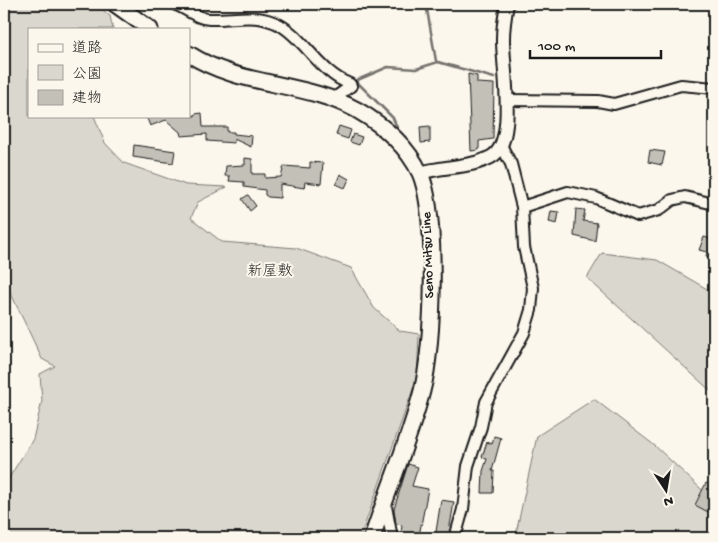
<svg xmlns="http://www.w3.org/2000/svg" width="718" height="542" font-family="'Gochi Hand','Klee One',sans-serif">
<rect width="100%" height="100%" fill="#fbf7ec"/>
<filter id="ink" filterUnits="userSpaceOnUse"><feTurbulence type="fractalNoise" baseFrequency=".02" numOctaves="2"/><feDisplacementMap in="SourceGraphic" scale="10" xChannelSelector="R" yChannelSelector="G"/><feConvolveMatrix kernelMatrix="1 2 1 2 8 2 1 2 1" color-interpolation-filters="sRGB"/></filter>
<g filter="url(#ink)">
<path fill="#dad7ce" stroke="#7b7a75" d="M4,4h92l14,12 3,13h-84v87h65l11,27 19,20 62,22 41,2 -29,15 -7,16 31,24 74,6 55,20 23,40 26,23 19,3 -2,44 -57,160h-356v-52l29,-47 9,-38 -2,-27 15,-8 -13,-7 -38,-80z
M602,253l55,7 57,33v101l-127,-116z
M594,399l60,46 60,56v37h-199l22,-102z"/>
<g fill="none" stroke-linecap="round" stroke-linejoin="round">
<path stroke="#74726e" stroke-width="2.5" d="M426,4l10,57
M222,14l20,-2 26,3
M352,81l5,1 36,36 5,12 8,8
M355,81l33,-14 28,2 22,-7 56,16"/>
</g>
<path fill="#c3c0b8" stroke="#1c1c1c" d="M468,74l9,2v7l17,1 -1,55 -14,2v9l-8,1z
M202,113l1,14h24v5h7v2l18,2 -1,11 -17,-8v4l-27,-2v-7l-26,2 -1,-4 -14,-12 -16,6 -4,-10h49v-2z
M339,126l12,4 -3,9 -12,-4z
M430,126v16l-9,1 -1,-16z
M353,134l9,3 -3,8 -9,-3z
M134,145l41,6 -2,12 -40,-6z
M650,150l15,2 -3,13 -14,-3z
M245,158l7,1v15h13v4l16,-1 3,-11 26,2v-6l13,1 -2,21 -16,-2 -1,6 -24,-4v14l-12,-1 -3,-2v-5l-21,-3v-5l-15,-1 1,-5h-5l1,-10 19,-1z
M340,174l9,5 -4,9 -9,-4z
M248,195l8,11 -6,5 -8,-12z
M576,209l9,1 -2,11 14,2 -2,18 -21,-5z
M551,211l8,1 -2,12 -8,-2z
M713,235h1v23l-8,-2 1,-4 -8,-2 5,-13 7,2z
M494,436l7,2 -9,33h2l-1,22h-11l1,-22 4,-12 -5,-2 5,-15 5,2z
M408,464l10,3 -6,19 16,3 -9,47 -18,-3 1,-8 -6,-1 -2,-15z
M706,483l8,1v27l-3,-1 -1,3 -15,-8z
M441,500l13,2 -6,36h-13z"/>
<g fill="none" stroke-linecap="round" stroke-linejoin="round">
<defs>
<path id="minor" d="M174,4c12,4 23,15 35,15 26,1 46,-7 71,6 24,13 41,49 70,59l1,2 -18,13
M506,100l92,1 16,3 67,-19 33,3
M522,207l46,-15 28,6 42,18 21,-6 13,-10 13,-3 29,7
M385,501l7,37
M455,538l8,-29 5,-43 13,-39 5,-25 38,-69 7,-23 2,-22 -9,-41 -2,-40 -11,-43 -10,-19"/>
<path id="tertiary" d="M420,173c22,-7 51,-5 71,-16 27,-14 11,-93 12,-119 0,-11 2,-23 4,-34"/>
<path id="primary" d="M115,4l35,25
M189,54c51,33 115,27 168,56 26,15 50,36 63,63 18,41 14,174 2,218 -13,50 -34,98 -50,147"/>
</defs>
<use href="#minor" stroke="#1c1c1c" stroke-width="14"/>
<use href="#tertiary" stroke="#1c1c1c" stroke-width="16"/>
<use href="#primary" stroke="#1c1c1c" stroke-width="19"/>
<use href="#minor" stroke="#fbf7ec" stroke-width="10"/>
<use href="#tertiary" stroke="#fbf7ec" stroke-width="12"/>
<use href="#primary" stroke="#fbf7ec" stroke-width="15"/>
</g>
</g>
<g text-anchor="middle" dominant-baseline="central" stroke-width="4" stroke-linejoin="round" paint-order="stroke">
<g font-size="14" fill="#1c1c1c" stroke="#fbf7ec">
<text transform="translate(429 255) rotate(-92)">Seno Mitsu Line</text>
</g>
<g font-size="15" fill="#1c1c1c" stroke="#fbf7ec">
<text x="270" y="272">新屋敷</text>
</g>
</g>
<rect width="718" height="542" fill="none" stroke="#fbf7ec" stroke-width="20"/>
<rect x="10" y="10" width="698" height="522" fill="none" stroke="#1c1c1c" stroke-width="2" filter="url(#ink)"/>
<rect x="28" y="28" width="162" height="90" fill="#fbf7ec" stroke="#a29f99"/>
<rect x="38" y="44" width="25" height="8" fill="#fbf7ec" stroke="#a29f99"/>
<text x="72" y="52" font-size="15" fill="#1c1c1c">道路</text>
<rect x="38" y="65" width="25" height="15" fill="#dad7ce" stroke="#a29f99"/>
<text x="72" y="78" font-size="15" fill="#1c1c1c">公園</text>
<rect x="38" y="90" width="25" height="15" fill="#c3c0b8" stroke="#a29f99"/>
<text x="72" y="102" font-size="15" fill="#1c1c1c">建物</text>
<g transform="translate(666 490) rotate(168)" stroke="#fbf7ec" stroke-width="4" paint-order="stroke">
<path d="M0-4L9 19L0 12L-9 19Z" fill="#1c1c1c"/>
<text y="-8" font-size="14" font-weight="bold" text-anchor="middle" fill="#1c1c1c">N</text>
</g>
<path d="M530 50v8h131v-8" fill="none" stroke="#1c1c1c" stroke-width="2.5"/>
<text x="538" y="50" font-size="15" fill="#1c1c1c" stroke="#fbf7ec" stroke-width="4" paint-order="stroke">100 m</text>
</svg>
